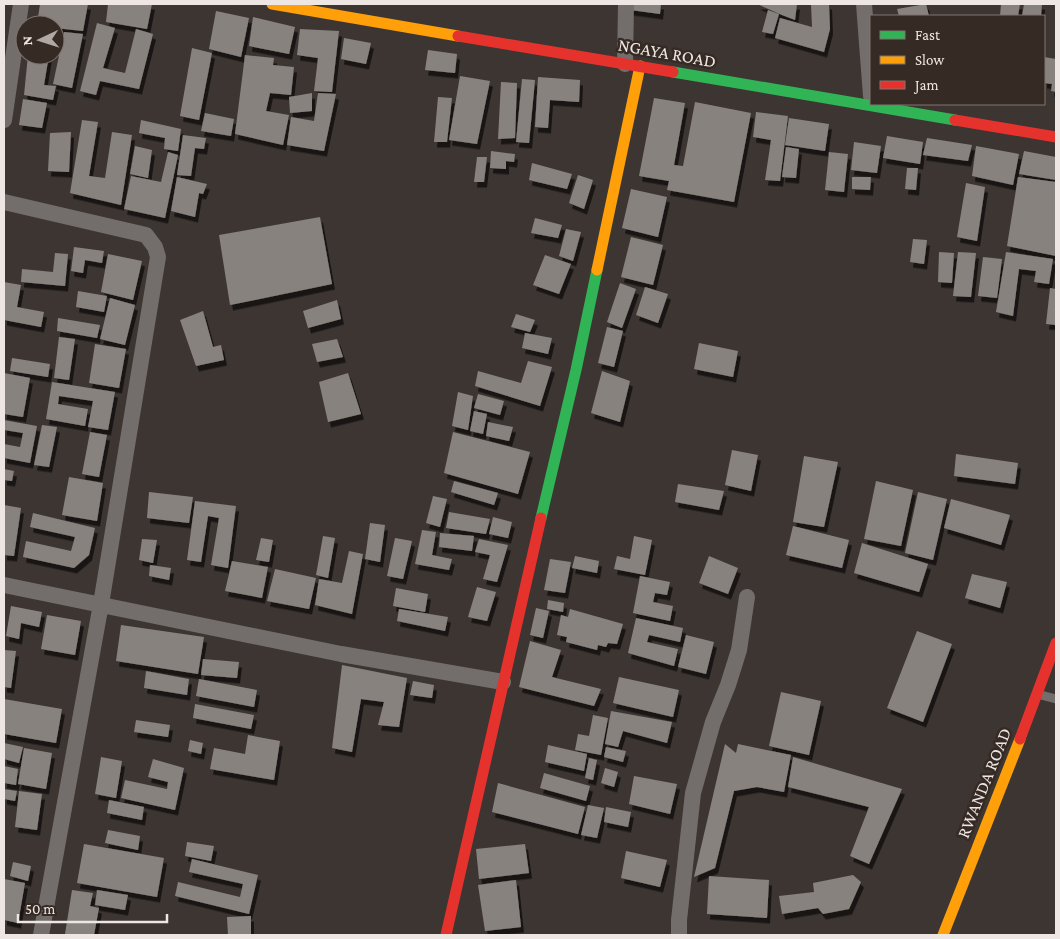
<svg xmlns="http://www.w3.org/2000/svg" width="1060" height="939" font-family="'Crimson Pro',serif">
<defs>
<filter id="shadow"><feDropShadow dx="3" dy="5.5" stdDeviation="0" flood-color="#0009"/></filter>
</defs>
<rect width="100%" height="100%" fill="#3c3532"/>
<path fill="#88827f" filter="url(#shadow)" d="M40,4h48l-5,27 -28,-3v-3h-18z
M108,4h44l-5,25 -41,-7z
M624,4h37l-1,10 -37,-5z
M757,4h40l-2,16 -13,-5z
M811,4h18l1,25 -6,23 -49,-14 5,-20 32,9z
M926,4l3,12h-30l-2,-7z
M1001,4h19l-2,12h-18z
M1024,4h18l-1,12h-19z
M768,10l11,4 -6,20 -11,-2z
M216,11l33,7 -8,39 -32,-8z
M253,17l42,10 -6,27 -40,-8z
M97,23l18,5 -12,40 22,5 11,-44 17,5 -14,55 -39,-8 -4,14 -16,-4z
M300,29l39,2 -7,61 -18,-1 4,-33 -21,-3z
M64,32l19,2 -11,54 -19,-4z
M344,38l27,5 -5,21 -25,-5z
M192,48l20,5 -13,67 -19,-4z
M428,50l29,4 -2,19 -30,-3z
M28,55h21l-5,30 12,1 -3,14 -29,-5z
M245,55l29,3 -1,7 21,2 -3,28 -21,-2 -4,18 23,4 -6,30 -48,-11z
M1044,57l12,2v33l-5,-1 1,-7 -8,-1z
M460,76l30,5 -13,63 -28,-4z
M538,77l42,3 -1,22 -29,-2 -2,28 -13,-1z
M522,79l13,1 -6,63 -13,-1z
M501,82l16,1 -2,55 -17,1z
M312,93v18l-22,2 -1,-16z
M318,93l18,1 -12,57 -37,-6 4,-28 23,4z
M438,97l14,1 -5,44h-13z
M654,98l31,5 -11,62 9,1 12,-64 56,11 -17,89 -67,-12 2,-9 -30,-5z
M23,99l24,4 -5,25 -23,-3z
M756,112l32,4 -8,65 -15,-1 6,-40 -18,-3z
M205,113l29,6 -3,17 -30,-5z
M789,118l40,6 -4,27 -40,-6z
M82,120l16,2 -9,54 16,2 7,-46 20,3 -11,70 -51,-12z
M141,120l40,9 -3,22 -14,-2 1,-11 -26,-5z
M71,132l-2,40 -21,-1 2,-38z
M183,135l23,3 -2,11 -9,-1 -4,28 -14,-1z
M887,136l36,6 -3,22 -37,-6z
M927,138l45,7 -4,16 -45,-6z
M854,142l27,4 -4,27 -26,-3z
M135,146l17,4 -4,28 -18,-4z
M976,146l43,8 -6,31 -41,-9z
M786,147l13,2 -3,29 -14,-1z
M491,151l24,3 -1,8 -8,-1v8l-16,-1z
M1024,151l32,6v23l-37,-6z
M168,152l10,3 -13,63 -41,-9 7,-33 30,6z
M829,152l19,2 -4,38 -19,-2z
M477,157h10l-3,25h-10z
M532,163l40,11 -5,15 -38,-9z
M907,168h11l-2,22 -11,-1z
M578,175l15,5 -9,29 -15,-6z
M177,177l30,7 -4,10 -4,-1 -4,24 -24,-6z
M852,177h19l-1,13 -18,-1z
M1018,177l38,5v74l-49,-10z
M966,183l19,4 -8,54 -20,-4z
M631,189l36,8 -9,40 -36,-9z
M320,217l12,67 -102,21 -11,-70z
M535,218l27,7 -4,13 -27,-5z
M566,229l15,3 -8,29 -14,-5z
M631,237l32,8 -10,40 -32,-8z
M913,239l14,1 -3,24 -14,-2z
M74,247l30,4 -2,12 -17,-3 -2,13 -12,-2z
M939,252l15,1 -2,30 -14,-1z
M958,252l18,1 -5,44 -18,-1z
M1006,252l47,7 -4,25 -15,-2 2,-11 -17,-2 -6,47 -17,-4z
M55,253l13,1 -3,32 -44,-4 1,-13 31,3z
M108,254l34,7 -9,39 -32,-8z
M545,255l26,9 -12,30 -26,-9z
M983,257l19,2 -5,39 -19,-2z
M4,282l17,3 -4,22 27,5 -3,15 -37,-7z
M620,283l16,6 -14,39 -15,-6z
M645,287l23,7 -10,29 -22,-8z
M1050,288l6,1v36l-10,-1z
M78,291l29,5 -3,16 -28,-5z
M110,298l25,7 -10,40 -25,-6z
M337,300l4,19 -33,9 -5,-17z
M203,311l10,36 8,-2 3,15 -28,6 -16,-46z
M516,314l19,6 -5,12 -19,-5z
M58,318l42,7 -3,13 -40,-7z
M607,327l16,4 -9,36 -16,-4z
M525,333l27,5 -4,16 -26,-6z
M59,337l16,2 -6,41 -15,-2z
M337,339l6,18 -26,5 -5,-18z
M699,343l39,8 -5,26 -39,-8z
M95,344l31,5 -7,39 -30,-5z
M12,358l38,6 -2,13 -38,-6z
M528,361l24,6 -12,39 -65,-20 3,-15 43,12z
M602,371l28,10 -10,41 -29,-9z
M4,373l26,5 -7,39 -19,-3z
M348,373l13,41 -33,8 -9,-40z
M52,382l63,10 -7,38 -20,-3 5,-26 -34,-5 -1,8 30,5 -3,17 -39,-7z
M458,392l15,4 -5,34 -16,-4z
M478,394l26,7 -4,14 -26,-7z
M474,411l13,3 -4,20 -13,-3z
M4,420l33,6 -7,37 -26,-5v-14l16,3 3,-14 -19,-3z
M488,422l25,5 -4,14 -23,-5z
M42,425l15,2 -8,40 -15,-2z
M90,432l17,3 -8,42 -17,-3z
M453,432l77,20 -12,42 -74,-21z
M732,450l26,5 -7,36 -26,-6z
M956,454l62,9 -3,21 -61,-8z
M804,456l34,6 -14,65 -31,-5z
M4,469l10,2 -2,10 -8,-1z
M69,477l34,6 -6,38 -35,-6z
M454,481l44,12 -4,12 -43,-13z
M876,481l37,9 -12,56 -37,-7z
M678,484l46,7 -5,19 -44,-8z
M149,492l44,5 -4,26 -42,-5z
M918,492l29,7 -14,61 -28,-7z
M433,496l14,3 -7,28 -14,-4z
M951,499l59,16 -9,30 -57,-17z
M195,501l41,5 -8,62 -17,-3 8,-47 -11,-2 -7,46 -14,-2z
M4,505l17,3 -7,48 -10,-1z
M449,512l41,7 -4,15 -40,-6z
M33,513l62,15 -6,27 -15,13 -51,-11 3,-16 45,10 4,-14 -45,-10z
M493,517l19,5 -4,16 -19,-4z
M370,523l15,2 -5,37 -15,-3z
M793,526l56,14 -7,28 -56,-13z
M422,530l14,2 -4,23 20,4 -3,11 -34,-6z
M440,533l34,3 -2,15 -33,-4z
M323,536l12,2 -7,40 -12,-3z
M634,536l18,4 -7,35 -31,-6 3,-13 13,3z
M261,538l12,2 -4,22 -13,-2z
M395,538l17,3 -9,38 -16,-3z
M142,539l15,1 -4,23 -14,-3z
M479,539l29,6 -11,37 -14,-3 7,-24 -15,-3z
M862,543l66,21 -9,28 -65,-19z
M349,551l14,3 -11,60 -37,-9 4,-26 23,4z
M575,556l24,5 -2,12 -25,-5z
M709,556l29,12 -10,26 -29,-11z
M550,559l21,3 -6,31 -21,-3z
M232,561l36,6 -6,31 -37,-7z
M150,565l21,3 -2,12 -20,-4z
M275,569l41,9 -7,31 -42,-8z
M972,574l35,8 -7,26 -35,-10z
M640,576l30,6 -3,13 -12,-2 -2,9 20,4 -3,15 -37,-8z
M477,587l19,5 -9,29 -19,-4z
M396,588l32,6 -3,18 -32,-6z
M548,600l16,3 -1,9 -16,-3z
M11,606l31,6 -3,15 -18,-4 -2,16 -13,-3z
M536,608l13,3 -6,27 -13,-3z
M399,609l49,8 -3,14 -48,-10z
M570,609l53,15 -6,20 -9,-1 -2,4 -8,-2 -1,5 -31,-8 1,-5 -10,-2 4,-20 7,2z
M47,615l34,6 -6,34 -34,-6z
M636,618l47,10 -3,14 -31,-7 -2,7 31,7 -4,17 -46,-13z
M121,625l83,12 -6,37 -82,-13z
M917,631l35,13 -29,78 -36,-14z
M686,635l28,7 -8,32 -28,-7z
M530,641l31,9 -9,27 49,12 -7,17 -75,-19z
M4,650l12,1 -5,37 -7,-1z
M203,659l36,3 -2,16 -36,-3z
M342,665l65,13 -8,49 -21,-2 6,-23 -23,-3 -9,53 -20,-4z
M146,671l43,8 -2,16 -43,-7z
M619,677l60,13 -6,27 -60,-14z
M199,679l58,11 -3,17 -58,-11z
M413,681l21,4 -2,13 -22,-3z
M781,692l40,9 -12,54 -40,-9z
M4,699l58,10 -6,34 -52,-9z
M195,704l59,11 -3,14 -58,-11z
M611,711l61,11 -5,21 -44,-12 -5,16 -13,-3z
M593,715l15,3 -7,37 -26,-5 3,-16 11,2z
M136,720l34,5 -2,12 -34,-5z
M248,735l32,6 -6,39 -64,-11 4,-21 31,6z
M190,740l13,3 -2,11 -13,-3z
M4,743l19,4 -4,16 -15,-4z
M725,744l11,9 2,-9 53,11 -7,37 -27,-5 -23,4 -19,77 -21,9z
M548,745l39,9 -3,17 -39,-9z
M606,747l20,4 -3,11 -19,-5z
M24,748l28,5 -6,36 -28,-5z
M101,757l21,4 -6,37 -21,-4z
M793,757l109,32 -33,75 -19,-8 19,-49 -81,-20z
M589,758l8,2 -4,20 -8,-2z
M153,759l31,9 -9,42 -54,-12 4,-18 42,9 1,-7 -20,-5z
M4,766l14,3 -2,16 -12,-2z
M605,768l13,4 -4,15 -13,-4z
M544,773l46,13 -4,15 -46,-13z
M634,776l43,8 -7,30 -41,-10z
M498,783l87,24 -7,27 -86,-22z
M4,789l13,2 -2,10 -11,-2z
M19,791l23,3 -5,36 -22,-3z
M109,800l35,7 -2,13 -35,-7z
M588,805l16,3 -7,30 -16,-3z
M606,807l25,5 -3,15 -24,-5z
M108,830l32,6 -2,14 -33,-7z
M187,842l27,4 -3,15 -26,-5z
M84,844l80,14 -7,39 -80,-14z
M525,844l4,29 -50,6 -3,-30z
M626,851l41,9 -7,27 -39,-9z
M192,859l66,16 -9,39 -74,-18 3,-14 62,15 3,-13 -54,-12z
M13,862l18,4 -3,15 -18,-5z
M853,875l8,7 -12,27 -26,5 -5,-6 -36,6 -3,-18 35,-4 -1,-9z
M709,876l60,4 -2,38 -60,-4z
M4,879l21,4 -7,40 -14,-3z
M516,880l5,47 -36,4 -7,-46z
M72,890l21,3 -3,13 9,2 -5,27 -29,-1z
M97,890l31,5 -3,15 -30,-5z
M251,916v19h-23l-1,-18z"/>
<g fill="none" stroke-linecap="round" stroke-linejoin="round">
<path stroke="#736e6b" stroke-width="9" d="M1041,695l15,4"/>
<path stroke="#736e6b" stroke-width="16" d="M864,4l7,92
M625,64l1,-60
M4,120l17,-116
M4,202l142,33 9,12 3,10 -57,347 -60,331
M4,585l337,69 162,28
M679,935v-15l14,-127 20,-71 15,-37 11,-35 8,-53"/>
<path stroke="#30b455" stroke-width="11" d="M673,72l282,48
M541,518l35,-148 21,-100"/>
<path stroke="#ff9f0a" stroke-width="11" d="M272,4l186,32
M597,270l43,-204
M943,935l77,-196"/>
<path stroke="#e5322d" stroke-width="11" d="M458,36l215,36
M955,120l101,17
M1020,739l36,-96
M446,935l95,-417"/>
</g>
<g text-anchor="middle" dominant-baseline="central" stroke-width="5" stroke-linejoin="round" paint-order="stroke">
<g font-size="18" fill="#eee6e2" stroke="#362a24">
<text transform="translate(667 53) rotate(10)">NGAYA ROAD</text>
<text transform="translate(984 783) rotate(-68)">RWANDA ROAD</text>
</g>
</g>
<rect width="1060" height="939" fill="none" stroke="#eee6e2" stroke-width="10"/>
<rect x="870" y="15" width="175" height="90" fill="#362a24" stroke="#807570"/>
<rect x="880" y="31" width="25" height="8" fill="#30b455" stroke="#807570"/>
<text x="915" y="40" font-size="15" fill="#eee6e2">Fast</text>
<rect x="880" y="56" width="25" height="8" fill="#ff9f0a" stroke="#807570"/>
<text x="915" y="65" font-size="15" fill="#eee6e2">Slow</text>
<rect x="880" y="81" width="25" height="8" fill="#e5322d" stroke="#807570"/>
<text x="915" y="90" font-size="15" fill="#eee6e2">Jam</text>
<g transform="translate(40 40) rotate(266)"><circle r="24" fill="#362a24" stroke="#807570"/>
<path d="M0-4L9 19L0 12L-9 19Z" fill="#b0a8a4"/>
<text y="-8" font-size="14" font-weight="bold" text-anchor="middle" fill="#eee6e2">N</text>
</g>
<path d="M18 914v8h149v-8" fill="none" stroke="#eee6e2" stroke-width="2.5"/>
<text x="25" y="914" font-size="15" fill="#eee6e2" stroke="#362a24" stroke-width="4" paint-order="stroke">50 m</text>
</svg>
